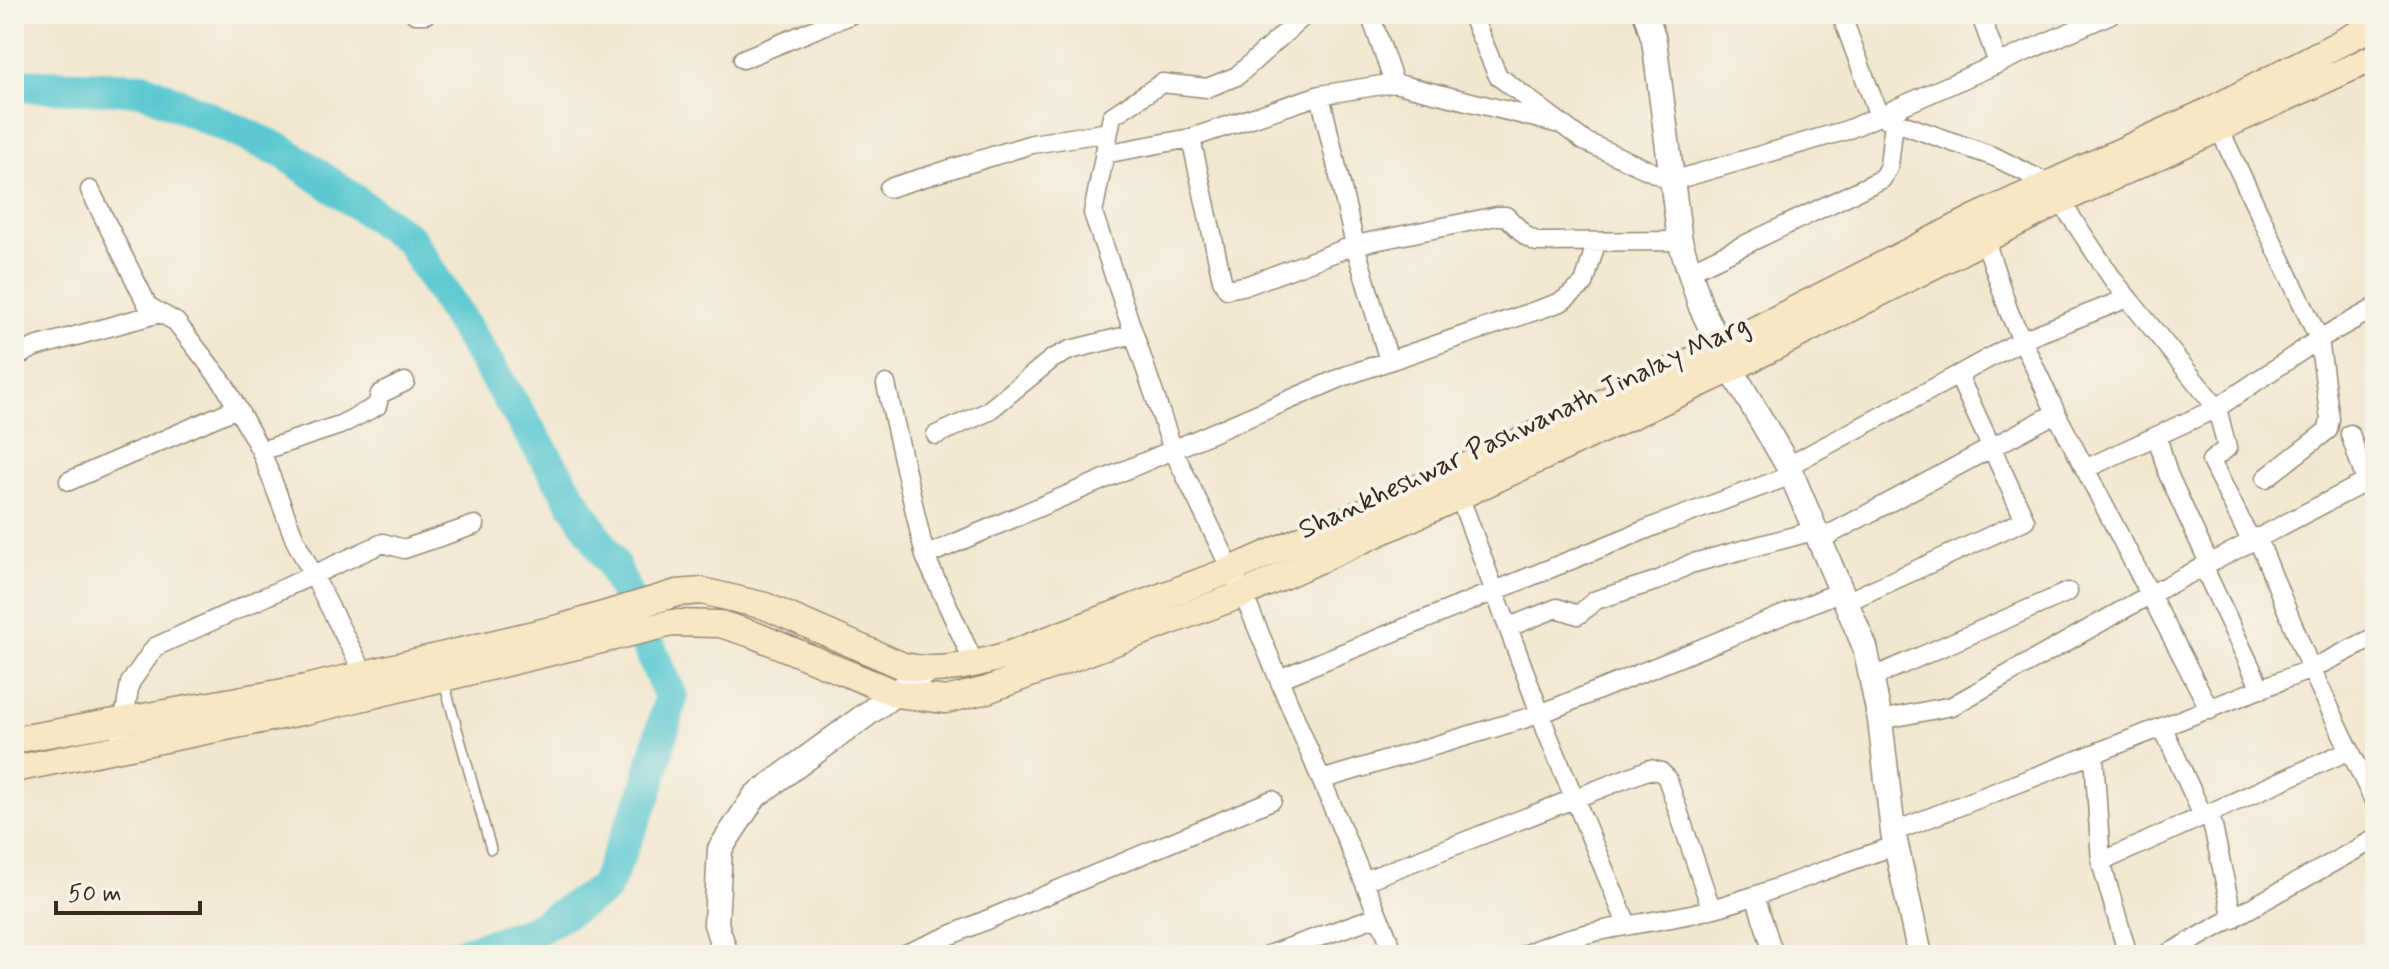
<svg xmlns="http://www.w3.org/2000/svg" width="2389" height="969" font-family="Mynerve,sans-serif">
<rect width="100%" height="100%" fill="#f7f3e8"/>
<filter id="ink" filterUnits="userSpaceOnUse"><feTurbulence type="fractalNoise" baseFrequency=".0125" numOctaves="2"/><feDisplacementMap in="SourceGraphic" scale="16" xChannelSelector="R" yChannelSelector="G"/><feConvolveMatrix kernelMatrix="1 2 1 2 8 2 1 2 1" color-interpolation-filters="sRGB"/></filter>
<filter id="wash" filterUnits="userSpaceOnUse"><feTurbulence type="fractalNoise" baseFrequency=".006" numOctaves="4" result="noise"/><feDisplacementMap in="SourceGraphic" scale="32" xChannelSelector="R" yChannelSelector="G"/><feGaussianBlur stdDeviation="1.8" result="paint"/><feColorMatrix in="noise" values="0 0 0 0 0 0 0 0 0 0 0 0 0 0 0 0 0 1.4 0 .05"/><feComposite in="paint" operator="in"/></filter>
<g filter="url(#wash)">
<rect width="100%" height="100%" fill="#f1e7cf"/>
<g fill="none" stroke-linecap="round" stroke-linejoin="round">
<path stroke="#5cc9d1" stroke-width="34" d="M14,85l130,4 140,63 125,87 203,324 59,134 -25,95 -42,97 -72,43 -73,23"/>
</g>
</g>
<g filter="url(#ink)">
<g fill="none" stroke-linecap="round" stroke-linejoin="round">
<defs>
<path id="service" d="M443,679l48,170"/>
<path id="minor" d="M415,14h11
M1306,14l-69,62 -30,12 -45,-5 -50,33 -19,97 80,237 70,144 152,361
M1370,14l24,69
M1471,14l27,62 86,65 88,40 175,-51 264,-116
M1841,14l38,102 116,41 54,27 65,97 103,127 -132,61
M1980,14l18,49
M743,59l109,-45
M1320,95l35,150 34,116
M2215,120l104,219 -102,69 10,40 -16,13 40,80
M1191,138l31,142 5,9 21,-4 107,-40 142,-29h9l20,20 11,6 143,-1
M1104,154l87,-16 129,-43 74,-12 166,41
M889,188l143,-44 77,-12
M90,190l58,116 28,16 48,62 37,67 34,89 74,143
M1982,231l27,81 47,101 154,297
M1690,271l192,-92 7,-13 5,-45
M14,358l21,-11 125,-34
M886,384l39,172 50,109
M2350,434l16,47
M936,435l51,-23 65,-53 18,-9 64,-16
M2157,436l11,38 41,89
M261,451l79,-26 37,-19 3,-12 25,-12
M1788,466l170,-91
M2266,478l62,-48 2,-11 -11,-80 56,-31
M69,481l168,-73
M1456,487l92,248 79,189
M2257,537l54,132 64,134
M1821,539l235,-126
M925,556l420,-180 216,-74 23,-18 12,-41
M2203,566l58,123
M1846,602l179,-82 -67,-145 64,-35 106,-42
M1509,627l48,-19 21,7 18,-15 63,-20 31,-16 127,-34
M1871,678l197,-86
M1279,679l378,-154 135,-50
M1880,720l72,-14 199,-112 224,-117
M2163,728l40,88
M119,748l11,-65 25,-36 228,-104 21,6 71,-24
M2094,756l7,106 27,93
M1321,780l219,-66 302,-123
M2210,813l23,106
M1893,832l418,-163 64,-32
M2101,862l249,-112
M1364,881l286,-112 11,3 6,6 44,130
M1755,896l19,59
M903,955l369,-155
M1268,955l110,-39
M1524,955c52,-25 111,-29 167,-41 70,-16 136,-47 204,-68
M2166,955l209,-116"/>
<path id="tertiary" d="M1646,14l8,26 26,201 21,66 30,62 57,97 77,181 15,73 13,112 27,123
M726,955l-10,-31 4,-75 35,-53 171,-125"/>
<path id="secondary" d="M14,740l292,-52 257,-61 114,-34 25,-2 63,15 138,60c36,8 70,-1 105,-11l223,-85 219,-96 271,-127 256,-130 234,-107 164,-85
M14,769l292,-58 366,-88 48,1 32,10 145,60 49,6 41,-10 256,-96 217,-98 271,-127 329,-168 315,-144"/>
</defs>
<use href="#service" stroke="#968876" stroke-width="12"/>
<use href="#minor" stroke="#968876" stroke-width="21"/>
<use href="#tertiary" stroke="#968876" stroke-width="27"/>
<use href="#secondary" stroke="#968876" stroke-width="29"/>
<use href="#service" stroke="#fff" stroke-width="9"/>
<use href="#minor" stroke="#fff" stroke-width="18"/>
<use href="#tertiary" stroke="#fff" stroke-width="24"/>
<use href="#secondary" stroke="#f9e7c3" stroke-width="26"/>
</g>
</g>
<g text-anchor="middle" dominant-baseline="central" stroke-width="8" stroke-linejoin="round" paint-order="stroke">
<g font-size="28" fill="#3b2a1e" stroke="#f7f3e8">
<text transform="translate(1524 428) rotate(-25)">Shankheshwar Pashwanath Jinalay Marg</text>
</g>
</g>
<rect width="2389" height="969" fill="none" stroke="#f7f3e8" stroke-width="48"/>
<path d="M56 901v12h144v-12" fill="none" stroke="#3b2a1e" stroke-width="4"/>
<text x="68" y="901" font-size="24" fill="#3b2a1e" stroke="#f7f3e8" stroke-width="6" paint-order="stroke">50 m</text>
</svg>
